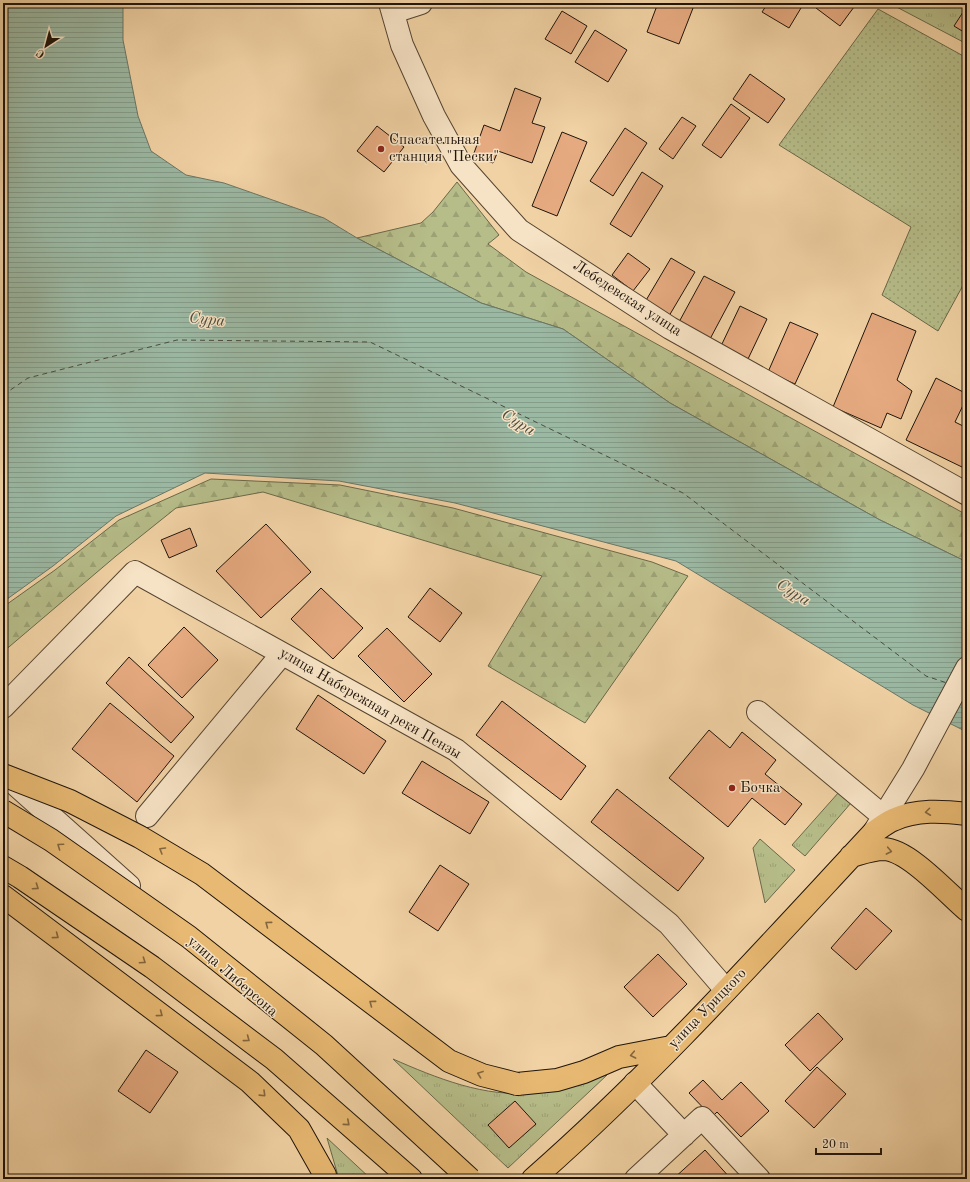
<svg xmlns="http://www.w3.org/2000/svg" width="970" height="1182" font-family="'Old Standard TT',serif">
<defs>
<pattern id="grass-tufts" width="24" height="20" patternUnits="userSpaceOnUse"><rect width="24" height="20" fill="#b6bd89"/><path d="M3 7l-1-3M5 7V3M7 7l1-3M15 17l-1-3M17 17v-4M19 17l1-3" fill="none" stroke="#9ca275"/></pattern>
<pattern id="forest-firs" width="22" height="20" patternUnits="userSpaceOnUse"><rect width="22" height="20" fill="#b6bd89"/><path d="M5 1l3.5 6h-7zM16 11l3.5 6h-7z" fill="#9ca275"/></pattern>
<pattern id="park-dots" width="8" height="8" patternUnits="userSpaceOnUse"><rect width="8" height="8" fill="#b6bd89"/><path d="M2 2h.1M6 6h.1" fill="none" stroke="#9ca275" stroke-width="1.8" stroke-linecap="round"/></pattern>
<pattern id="water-rules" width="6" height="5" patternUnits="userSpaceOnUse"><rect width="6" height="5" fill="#9bb8a3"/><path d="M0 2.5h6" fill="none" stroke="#859d8b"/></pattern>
</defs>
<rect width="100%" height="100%" fill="#f1d2a4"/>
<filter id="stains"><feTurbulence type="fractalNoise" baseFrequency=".005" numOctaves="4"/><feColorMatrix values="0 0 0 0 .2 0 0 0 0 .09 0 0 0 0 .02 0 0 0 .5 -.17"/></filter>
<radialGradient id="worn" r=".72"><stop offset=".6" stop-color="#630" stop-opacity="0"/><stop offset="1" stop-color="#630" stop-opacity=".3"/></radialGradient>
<path fill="url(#grass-tufts)" stroke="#6a684a" d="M889,3h78v41z
M839,792l12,11 -46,53 -13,-11z
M760,839l35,31 -30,33 -12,-55z
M393,1059c41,18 94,40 140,33 25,-3 50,-12 74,-17l-99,93z
M327,1138l44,41h-32z"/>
<path fill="url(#forest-firs)" stroke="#6a684a" d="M457,182l42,53 -11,9 38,28 441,243v47l-87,-42 -210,-117 -107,-74 -82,-26 -124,-65 64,-15 12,-11z
M211,479l129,6 113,23 199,54 36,14 -103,147 -97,-57 54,-90 -279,-84 -87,16 -60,48 -113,96v-45l52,-37 64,-50z"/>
<path fill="url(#park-dots)" stroke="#6a684a" d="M878,9l89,49v220l-29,53 -56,-36 29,-68 -132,-82z"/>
<path fill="url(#water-rules)" stroke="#697666" d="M3,3h120v37l15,76 13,35 35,24 38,8 100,35 33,20 124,65 82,26 107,74 210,117 87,42v170l-54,-27 -237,-144 -221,-58 -116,-22 -134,-8 -89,43 -63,50 -50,36z"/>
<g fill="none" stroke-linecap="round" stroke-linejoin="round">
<path stroke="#4a4d40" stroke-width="1" stroke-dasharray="5 4" stroke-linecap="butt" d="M3,395l25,-17 149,-38 193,2 313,151 243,183 21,7"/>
</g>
<path fill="#e6aa80" stroke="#1f140a" d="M658,3h37l-16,41 -32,-12z
M768,3h36l-15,25 -27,-16z
M820,3h29l5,4 -14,19 -24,-18z
M967,6v28l-13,-8z
M562,11l25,15 -16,28 -26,-15z
M595,30l32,20 -19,32 -33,-20z
M750,74l35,25 -17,24 -35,-24z
M515,88l26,10 -9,25 13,4 -13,36 -34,-12 -5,12 -20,-7 11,-31 16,6z
M731,104l19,14 -29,40 -19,-13z
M682,117l14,9 -23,33 -14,-10z
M377,126l27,21 -20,25 -27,-21z
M625,128l22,15 -34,53 -23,-15z
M562,132l25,10 -30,74 -25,-10z
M642,172l21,14 -32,51 -21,-13z
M628,253l22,16 -17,22 -21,-16z
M671,258l24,14 -26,44 -24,-14z
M704,276l31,16 -25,47 -31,-17z
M740,306l27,13 -19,40 -27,-13z
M872,313l44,18 -19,49 15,11 -11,28 -14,-6 -6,15 -48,-21z
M790,322l28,12 -23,50 -27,-12z
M936,378l31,16v3l-12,25 12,6v28l-5,11 -56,-27z
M266,524l45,48 -50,46 -45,-47z
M190,528l7,18 -28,12 -8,-18z
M321,588l42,40 -30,31 -42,-40z
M430,588l32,25 -22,29 -32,-25z
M184,627l34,33 -36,38 -34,-33z
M387,628l45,46 -28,28 -46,-46z
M129,657l65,60 -23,26 -65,-60z
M318,695l68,46 -22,33 -68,-45z
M502,701l84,65 -25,34 -85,-65z
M110,703l64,53 -37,46 -65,-53z
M709,730l21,18 12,-16 34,28 -11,14 37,30 -17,21 -33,-27 -24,29 -59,-49z
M422,761l67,41 -19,32 -68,-41z
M617,789l87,69 -26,33 -87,-69z
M440,865l29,19 -31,47 -29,-19z
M866,908l26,23 -36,39 -25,-22z
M658,954l29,30 -34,33 -29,-30z
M818,1013l25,26 -33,32 -25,-26z
M146,1050l32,22 -28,41 -32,-22z
M817,1067l29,27 -32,34 -29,-27z
M703,1080l19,20 19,-18 28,29 -28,26 -24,-25 -5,5 -23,-24z
M515,1101l21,23 -27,24 -21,-23z
M705,1150l26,29h-58z"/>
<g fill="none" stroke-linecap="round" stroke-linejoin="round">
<defs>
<path id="minor" d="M390,3l12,42 32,71 27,49 58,65 151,98 297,166
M393,12l28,-9
M3,707l132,-135 321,178 213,174 57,66
M758,712l125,104
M7,777l122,109
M147,816l135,-162
M874,832l39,-63 54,-101
M635,1083l49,52
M636,1179l66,-61 57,61"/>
<path id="major" d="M851,856c11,-3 22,-7 33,-7 25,1 64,45 83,61
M3,867l17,10 132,90 122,92 137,120
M3,896l247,186 49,47 26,46v4
M517,1084l40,-4 27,-8 35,-15 52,-10
M533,1179c122,-107 231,-229 341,-347 6,-4 12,-9 19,-12 23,-11 50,-9 74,-6"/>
</defs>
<use href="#minor" stroke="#544430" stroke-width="24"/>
<use href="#major" stroke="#1f140a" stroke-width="24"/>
<use href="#minor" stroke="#f6e2c4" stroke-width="22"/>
<use href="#major" stroke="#e8b972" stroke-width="22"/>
<defs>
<path id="major-bridge" d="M3,775l67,26 70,36 62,37 247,187 33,14 35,9
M3,811l48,29 138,97 135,108 146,134"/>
</defs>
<use href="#major-bridge" stroke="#1f140a" stroke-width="24" stroke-linecap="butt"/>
<use href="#major-bridge" stroke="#e8b972" stroke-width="22"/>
</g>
<defs><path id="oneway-chevron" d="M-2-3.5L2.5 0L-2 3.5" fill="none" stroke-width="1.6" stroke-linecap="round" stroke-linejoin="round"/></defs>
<g stroke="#84663e">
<use href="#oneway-chevron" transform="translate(928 812) rotate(173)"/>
<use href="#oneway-chevron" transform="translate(60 846) rotate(-145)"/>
<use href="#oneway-chevron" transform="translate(162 850) rotate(-149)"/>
<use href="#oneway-chevron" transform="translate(889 851) rotate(11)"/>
<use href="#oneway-chevron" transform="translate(36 887) rotate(34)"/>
<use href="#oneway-chevron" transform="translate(268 924) rotate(-143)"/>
<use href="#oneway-chevron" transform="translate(56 936) rotate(37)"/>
<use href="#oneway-chevron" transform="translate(143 961) rotate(34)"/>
<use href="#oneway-chevron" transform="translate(372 1003) rotate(-143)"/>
<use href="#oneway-chevron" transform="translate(160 1014) rotate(37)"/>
<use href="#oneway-chevron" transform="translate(247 1039) rotate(37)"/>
<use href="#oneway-chevron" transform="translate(633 1055) rotate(169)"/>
<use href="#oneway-chevron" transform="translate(480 1074) rotate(-160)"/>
<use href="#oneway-chevron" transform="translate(263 1094) rotate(44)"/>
<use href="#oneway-chevron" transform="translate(347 1123) rotate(41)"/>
</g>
<g fill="#8f2418" stroke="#f6e2c4" stroke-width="1.5">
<circle cx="381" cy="149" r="4"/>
<circle cx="732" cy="788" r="4"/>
</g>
<g text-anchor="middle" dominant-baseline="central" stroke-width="3" stroke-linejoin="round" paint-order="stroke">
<g font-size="15" fill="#1f140a" stroke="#f6e2c4" text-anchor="start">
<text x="389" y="140">Спасательная<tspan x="389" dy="17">станция "Пески"</tspan></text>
<text x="740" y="788">Бочка</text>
</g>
<g font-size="15" fill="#1f140a" stroke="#f6e2c4">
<text transform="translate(627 299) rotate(33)">Лебедевская улица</text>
<text transform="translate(370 704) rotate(30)">улица Набережная реки Пензы</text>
<text transform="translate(232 977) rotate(41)">улица Либерсона</text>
<text transform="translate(708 1009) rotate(-46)">улица Урицкого</text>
</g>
<g font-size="16" font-style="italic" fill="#4a4d40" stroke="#f6e2c4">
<text transform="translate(207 320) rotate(6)">Сура</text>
<text transform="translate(518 423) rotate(32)">Сура</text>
<text transform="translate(793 593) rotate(32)">Сура</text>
</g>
</g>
<rect width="970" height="1182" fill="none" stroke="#f1d2a4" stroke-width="16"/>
<rect x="4" y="4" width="962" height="1174" fill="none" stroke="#1f140a" stroke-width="2"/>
<rect x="8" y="8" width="954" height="1166" fill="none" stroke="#1f140a"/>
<g transform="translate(46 46) rotate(216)" stroke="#f6e2c4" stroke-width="3" paint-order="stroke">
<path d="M0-3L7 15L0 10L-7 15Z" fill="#1f140a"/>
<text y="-6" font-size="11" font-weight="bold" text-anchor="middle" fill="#1f140a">С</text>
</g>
<path d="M816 1148v6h65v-6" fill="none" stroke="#1f140a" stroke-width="2"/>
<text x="822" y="1148" font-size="12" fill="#1f140a" stroke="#f6e2c4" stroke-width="3" paint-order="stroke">20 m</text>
<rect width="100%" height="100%" filter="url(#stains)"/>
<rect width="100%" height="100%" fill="url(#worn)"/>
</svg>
